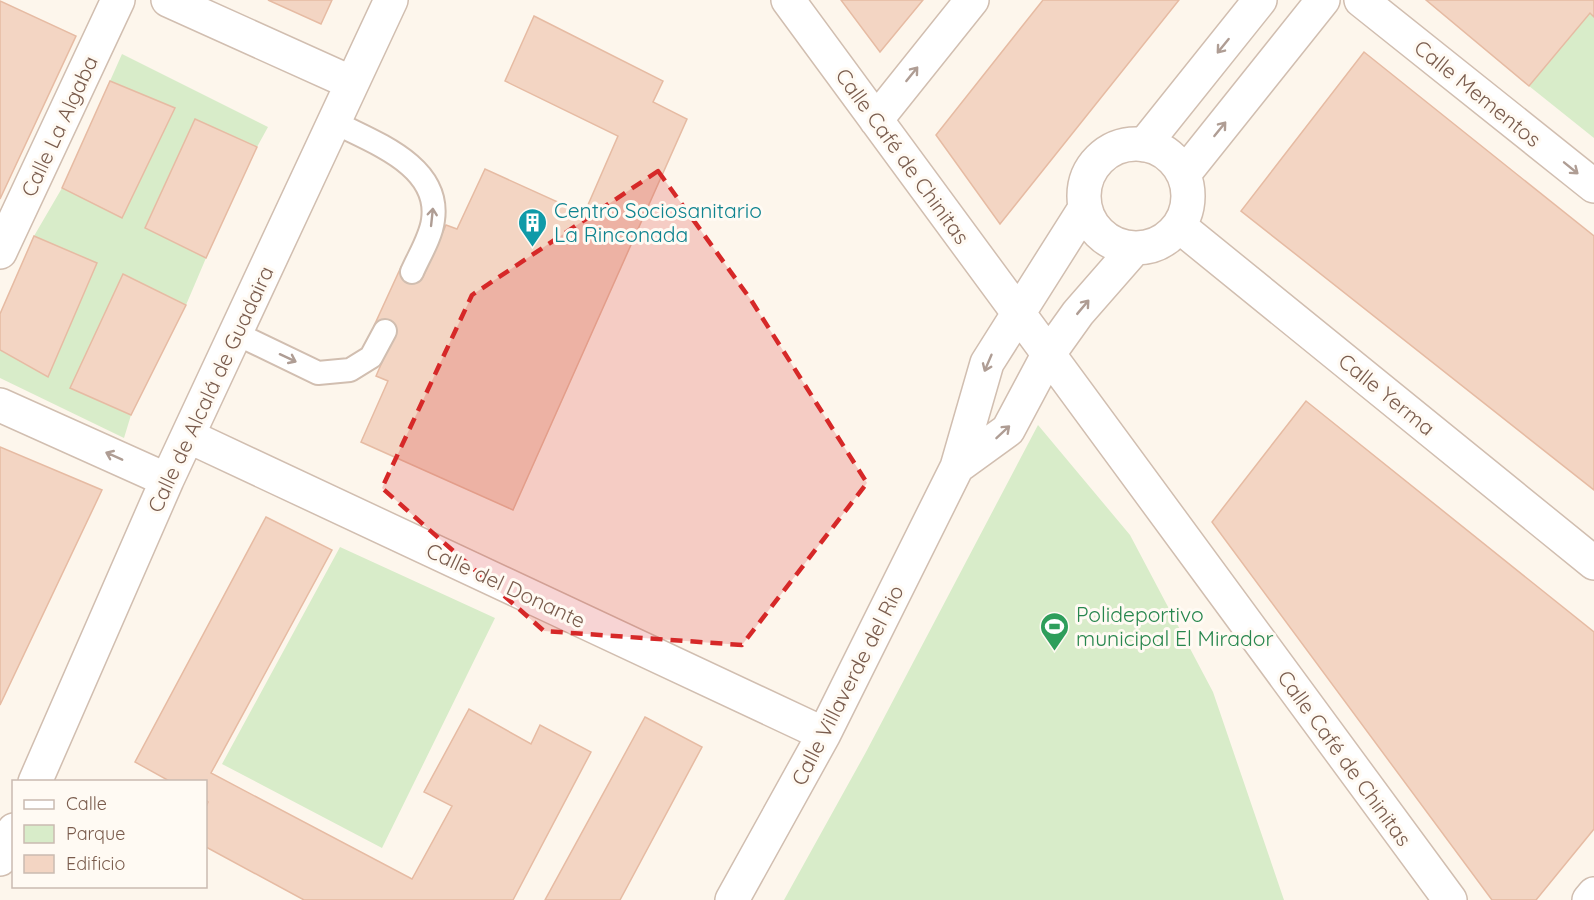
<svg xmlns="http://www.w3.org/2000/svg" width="1594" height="900" font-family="Quicksand,sans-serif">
<rect width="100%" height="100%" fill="#fdf6ec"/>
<path fill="#d8ecc9" d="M1590,13l4,4v121l-65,-52z
M122,54l146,73 -11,20 -62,-28 -50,108 61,31 -20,47 -116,83 61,27 -7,23 -124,-60v-28l48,27 49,-114 -63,-27 28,-48 60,30 53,-110 -65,-27z
M1038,425l92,110 83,157 71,208h-500l82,-148z
M340,547l155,71 -113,230 -160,-84z"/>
<path fill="#f3d5c3" stroke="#e6bba3" stroke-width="1.5" d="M268,0h64l-11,24z
M841,0h82l-43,52z
M1043,0h136l-179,224 -64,-89z
M1426,0h168v17l-4,-4 -61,73z
M0,1l76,35 -76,163z
M534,16l129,65 -10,21 34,17 -174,391 -152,-68 27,-61 -12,-5 18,-41 -20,-9 27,-59 22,10 23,-52 11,4 28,-60 99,45 34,-78 -113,-55z
M1364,52l230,184v254l-353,-279z
M110,81l65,27 -53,110 -60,-30z
M195,119l62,28 -51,111 -61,-30z
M34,236l63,27 -49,114 -48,-27v-36z
M123,274l63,31 -55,110 -61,-27z
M1306,401l288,231v197l-58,71h-44l-280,-378z
M0,447l102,43 -102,215z
M266,517l66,33 -121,223 201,106 40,-73 -28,-14 45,-83 62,35 9,-19 51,27 -78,148h-209l-98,-53v-40l2,-5 -2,-2v-18h-35l-36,-20z
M645,717l57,30 -82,153h-75z"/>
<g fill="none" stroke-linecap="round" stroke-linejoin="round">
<defs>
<path id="lane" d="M334,122c38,20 107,43 99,98 -2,17 -14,36 -21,52
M235,333l83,40 32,-3 21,-13 14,-26"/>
<path id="street" d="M168,0l184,83
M788,0l662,900
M1361,0l233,186
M876,120l96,-120
M1084 196a52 52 0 1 1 104 0a52 52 0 1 1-104 0Z
M1144,145l116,-145
M1184,174l139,-174
M1179,226l415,337
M0,252l118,-252
M0,405l167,75
M188,436l636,298
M957,467l51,-37 40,-75 30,-42 56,-64
M35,782l132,-302 224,-480
M0,859l14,-29
M732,900l92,-166 133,-267 30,-104 98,-155
M1589,900l5,-6"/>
</defs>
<use href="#lane" stroke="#d1beb0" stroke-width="26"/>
<use href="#street" stroke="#d1beb0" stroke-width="36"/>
<use href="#lane" stroke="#fff" stroke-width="22"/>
<use href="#street" stroke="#fff" stroke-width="33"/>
</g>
<defs><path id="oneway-shaft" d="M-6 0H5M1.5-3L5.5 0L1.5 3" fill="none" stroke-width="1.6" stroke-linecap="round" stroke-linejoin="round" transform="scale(1.5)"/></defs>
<g stroke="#af9d94">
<use href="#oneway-shaft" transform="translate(1223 46) rotate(129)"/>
<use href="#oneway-shaft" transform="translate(912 74) rotate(-51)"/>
<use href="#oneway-shaft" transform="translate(1220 129) rotate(-51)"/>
<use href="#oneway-shaft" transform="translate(1571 168) rotate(39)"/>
<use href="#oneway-shaft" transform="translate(432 217) rotate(-84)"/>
<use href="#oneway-shaft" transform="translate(1083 307) rotate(-50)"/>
<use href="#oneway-shaft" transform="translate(288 358) rotate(25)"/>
<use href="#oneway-shaft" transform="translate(988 363) rotate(113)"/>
<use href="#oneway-shaft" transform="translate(1003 432) rotate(-43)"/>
<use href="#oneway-shaft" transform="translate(114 456) rotate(-156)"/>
</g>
<path fill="#d62828" fill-opacity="0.2" stroke="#d62828" stroke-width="4.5" stroke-dasharray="12 8" stroke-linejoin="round" d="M658,171l93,129 116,183 -125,162 -198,-14 -162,-143 90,-193z"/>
<defs>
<symbol id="building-pin" viewBox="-11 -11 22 30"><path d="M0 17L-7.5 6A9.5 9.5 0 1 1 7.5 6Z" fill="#0f9aa8" stroke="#fffaf3"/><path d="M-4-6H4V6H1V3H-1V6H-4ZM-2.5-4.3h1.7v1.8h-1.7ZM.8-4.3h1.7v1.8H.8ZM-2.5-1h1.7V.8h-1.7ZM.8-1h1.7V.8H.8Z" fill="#fff"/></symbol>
<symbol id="stadium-pin" viewBox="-11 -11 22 30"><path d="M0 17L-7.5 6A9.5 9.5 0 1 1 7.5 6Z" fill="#2e9e5b" stroke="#fffaf3"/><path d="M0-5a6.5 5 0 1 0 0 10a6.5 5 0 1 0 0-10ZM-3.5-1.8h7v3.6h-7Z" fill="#fff"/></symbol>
</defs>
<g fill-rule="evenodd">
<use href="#building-pin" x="516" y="206" width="33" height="45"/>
<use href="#stadium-pin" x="1038" y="610" width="33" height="45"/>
</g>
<g text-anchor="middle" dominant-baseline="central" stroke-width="6" stroke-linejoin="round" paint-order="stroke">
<g font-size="21" fill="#7a5c4d" stroke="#fffaf3">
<text transform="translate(1478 93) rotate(39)">Calle Mementos</text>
<text transform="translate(59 126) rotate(-65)">Calle La Algaba</text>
<text transform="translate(903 156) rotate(54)">Calle Café de Chinitas</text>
<text transform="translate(210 389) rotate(-65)">Calle de Alcalá de Guadaira</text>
<text transform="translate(1387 394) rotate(39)">Calle Yerma</text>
<text transform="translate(506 585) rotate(25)">Calle del Donante</text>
<text transform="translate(847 685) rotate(-63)">Calle Villaverde del Rio</text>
<text transform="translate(1345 758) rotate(54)">Calle Café de Chinitas</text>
</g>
<g font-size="21" fill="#0d838f" stroke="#fffaf3" text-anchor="start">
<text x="554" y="210">Centro Sociosanitario<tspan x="554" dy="24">La Rinconada</tspan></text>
</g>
<g font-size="21" fill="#27864d" stroke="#fffaf3" text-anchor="start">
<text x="1076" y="614">Polideportivo<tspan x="1076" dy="24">municipal El Mirador</tspan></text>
</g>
</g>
<rect x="12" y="780" width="195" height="108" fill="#fffaf3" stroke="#cabbb1" stroke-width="1.5"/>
<rect x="24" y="800" width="30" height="9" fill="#ffffff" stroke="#cabbb1" stroke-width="1.5"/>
<text x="66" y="810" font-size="18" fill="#7a5c4d">Calle</text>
<rect x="24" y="825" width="30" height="18" fill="#d8ecc9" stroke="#cabbb1" stroke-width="1.5"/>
<text x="66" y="840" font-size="18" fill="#7a5c4d">Parque</text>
<rect x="24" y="855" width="30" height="18" fill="#f3d5c3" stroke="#cabbb1" stroke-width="1.5"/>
<text x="66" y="870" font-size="18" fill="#7a5c4d">Edificio</text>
</svg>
